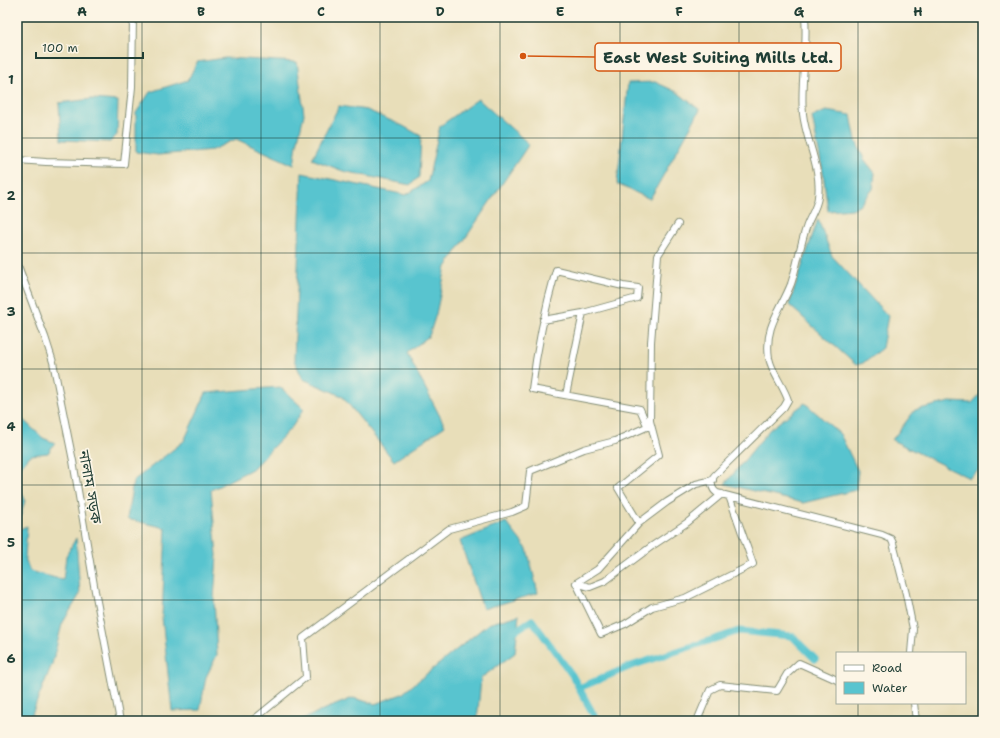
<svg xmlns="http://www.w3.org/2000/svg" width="1000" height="738" font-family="'Shantell Sans','Noto Sans Bengali',sans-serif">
<rect width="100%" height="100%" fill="#fcf5e5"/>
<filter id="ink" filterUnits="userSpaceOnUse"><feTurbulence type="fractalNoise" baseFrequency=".025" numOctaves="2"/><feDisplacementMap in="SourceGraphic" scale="8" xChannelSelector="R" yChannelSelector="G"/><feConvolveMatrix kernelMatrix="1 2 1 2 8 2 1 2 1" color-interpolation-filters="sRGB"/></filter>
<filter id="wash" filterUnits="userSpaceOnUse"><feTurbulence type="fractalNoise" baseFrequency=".012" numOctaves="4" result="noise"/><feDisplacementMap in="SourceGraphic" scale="16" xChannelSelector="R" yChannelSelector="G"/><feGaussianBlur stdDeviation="0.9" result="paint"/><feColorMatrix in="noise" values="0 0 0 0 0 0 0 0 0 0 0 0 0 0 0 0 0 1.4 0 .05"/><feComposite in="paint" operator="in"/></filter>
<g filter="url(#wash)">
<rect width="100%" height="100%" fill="#e8deb9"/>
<path fill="#58c4cf" stroke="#3c8082" d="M225,58l72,4 7,52 -7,30 -3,21 -58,-26 -24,11 -54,5 -22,-3v-39l14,-21 38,-12 9,-18z
M655,82l22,10 23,18 -50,89 -33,-15 11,-101z
M92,99l26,2 -1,34 -7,7 -49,-2 -2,-37z
M478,99l51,45 -83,123 -10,47 -7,22 -22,17 38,73 -51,35 -52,-65 -39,-17 -9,-19 8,-187 104,22 22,-14 12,-55z
M339,106l28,4 36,16 18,10 -2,41 -9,8 -67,-14 -31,-12z
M826,111l25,4 5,26 8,18 11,14 -2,16 -14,17 -7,3 -24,2 -5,-39 -11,-55z
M818,219l14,37 56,60 -6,32 -19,15 -7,2 -67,-60z
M280,387l24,22 -12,18 -40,42 -41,21 6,65 -3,44 3,56 -11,22 -6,33 -28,1 -10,-94 4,-89 -39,-9 6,-38 51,-40 22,-48z
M983,391v76l-14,11 -77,-38 23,-30 35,-8 22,1z
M17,398l3,19 23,21 12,5 -7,10 -17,2 -14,15z
M805,403l35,31 18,37 -2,19 -53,13 -78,-19 45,-55z
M17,479l8,21 -5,19h-3z
M506,522l21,27 11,44 -55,16 -23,-68z
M27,526l-2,33 5,12 33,9 3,-24 10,-18 4,56 -18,30 -10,40 -23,57h-12v-191z
M519,615l-4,38 -34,25 -4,43h-177l18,-9 35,-14 22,6 27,-10 86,-70z"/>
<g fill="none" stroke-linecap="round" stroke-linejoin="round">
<path stroke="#58c4cf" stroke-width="7" d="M510,634l22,-14 40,55 25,46
M579,688l52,-22 108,-35 53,5 23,23"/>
</g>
</g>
<g filter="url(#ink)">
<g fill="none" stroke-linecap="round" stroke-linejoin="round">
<defs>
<path id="street" d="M805,17c3,32 -5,65 -2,97 3,27 19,55 15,83 -1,11 -9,21 -12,31 -6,18 -9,38 -15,56 -10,26 -27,42 -22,74 3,15 14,27 19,42l-4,7 -70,69c-3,6 -3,13 3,17l165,42 9,4 2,4 13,51 7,35 -2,24
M17,160l29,2 78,2 8,-77 1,-70
M17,263l28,74 8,25 20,99 22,130 25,130
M543,320l40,-7 54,-15 1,-10 -15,-2 -67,-16c-11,39 -19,78 -24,119l108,20 6,14 4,-2 9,34 -41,33 21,35
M566,395l17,-82
M650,421l1,-79 7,-87 20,-31
M722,494l-34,28 -36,24 -47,35 -15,6 -14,-4 25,51 24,-10 27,-17 33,-9 68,-34 -24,-68
M576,583l22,-14 41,-46 28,-21 29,-18 17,-4
M914,703l2,18
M252,721l54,-44 -3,-39 146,-109 63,-17 14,-6 4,-35 54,-22 31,-8 36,-16
M697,721l13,-31 10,-5 57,6 10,-17 12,-11 38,17"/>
</defs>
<use href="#street" stroke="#848e76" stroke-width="8"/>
<use href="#street" stroke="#fff" stroke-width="6"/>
</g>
</g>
<path fill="none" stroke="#1f3d34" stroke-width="1" stroke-opacity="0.55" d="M142,17v704M261,17v704M380,17v704M500,17v704M620,17v704M739,17v704M858,17v636M17,138h966M17,253h966M17,369h966M17,485h966M17,600h966M858,703v18"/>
<g text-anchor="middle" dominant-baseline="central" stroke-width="3.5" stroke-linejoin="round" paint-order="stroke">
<g font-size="15" fill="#1f3d34" stroke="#fcf5e5">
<text transform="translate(90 487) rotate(80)">নালাম সড়ক</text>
</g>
</g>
<path fill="none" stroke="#d45610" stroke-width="1.5" d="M523 56L595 57"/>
<circle fill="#d45610" stroke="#fcf5e5" stroke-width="1.5" cx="523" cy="56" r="4"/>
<rect fill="#fcf5e5" stroke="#d45610" stroke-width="1.5" x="595" y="43" width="246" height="28" rx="4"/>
<g font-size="16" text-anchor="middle" font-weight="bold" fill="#1f3d34">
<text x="718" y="63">East West Suiting Mills Ltd.</text>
</g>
<rect width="1000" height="738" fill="none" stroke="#fcf5e5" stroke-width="44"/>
<rect x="836" y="652" width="130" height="52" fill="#fcf5e5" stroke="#a4ab9e"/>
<rect x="844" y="665" width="20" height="6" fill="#ffffff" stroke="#a4ab9e"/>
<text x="872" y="672" font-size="12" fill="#1f3d34">Road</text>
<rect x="844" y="682" width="20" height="12" fill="#58c4cf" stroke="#a4ab9e"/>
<text x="872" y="692" font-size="12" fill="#1f3d34">Water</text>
<path d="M36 52v6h107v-6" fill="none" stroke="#1f3d34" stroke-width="2"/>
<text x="42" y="52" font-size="12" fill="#1f3d34" stroke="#fcf5e5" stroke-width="3" paint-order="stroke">100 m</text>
<rect x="22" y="22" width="956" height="694" fill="none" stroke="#1f3d34" stroke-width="1.5"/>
<g font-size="13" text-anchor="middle" font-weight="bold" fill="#1f3d34">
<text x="82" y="16">A</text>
<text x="201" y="16">B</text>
<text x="321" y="16">C</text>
<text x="440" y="16">D</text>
<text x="560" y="16">E</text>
<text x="679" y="16">F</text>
<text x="799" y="16">G</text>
<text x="918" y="16">H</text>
<text x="11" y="84">1</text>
<text x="11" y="200">2</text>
<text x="11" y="316">3</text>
<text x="11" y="431">4</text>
<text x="11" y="547">5</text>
<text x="11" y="663">6</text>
</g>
</svg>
